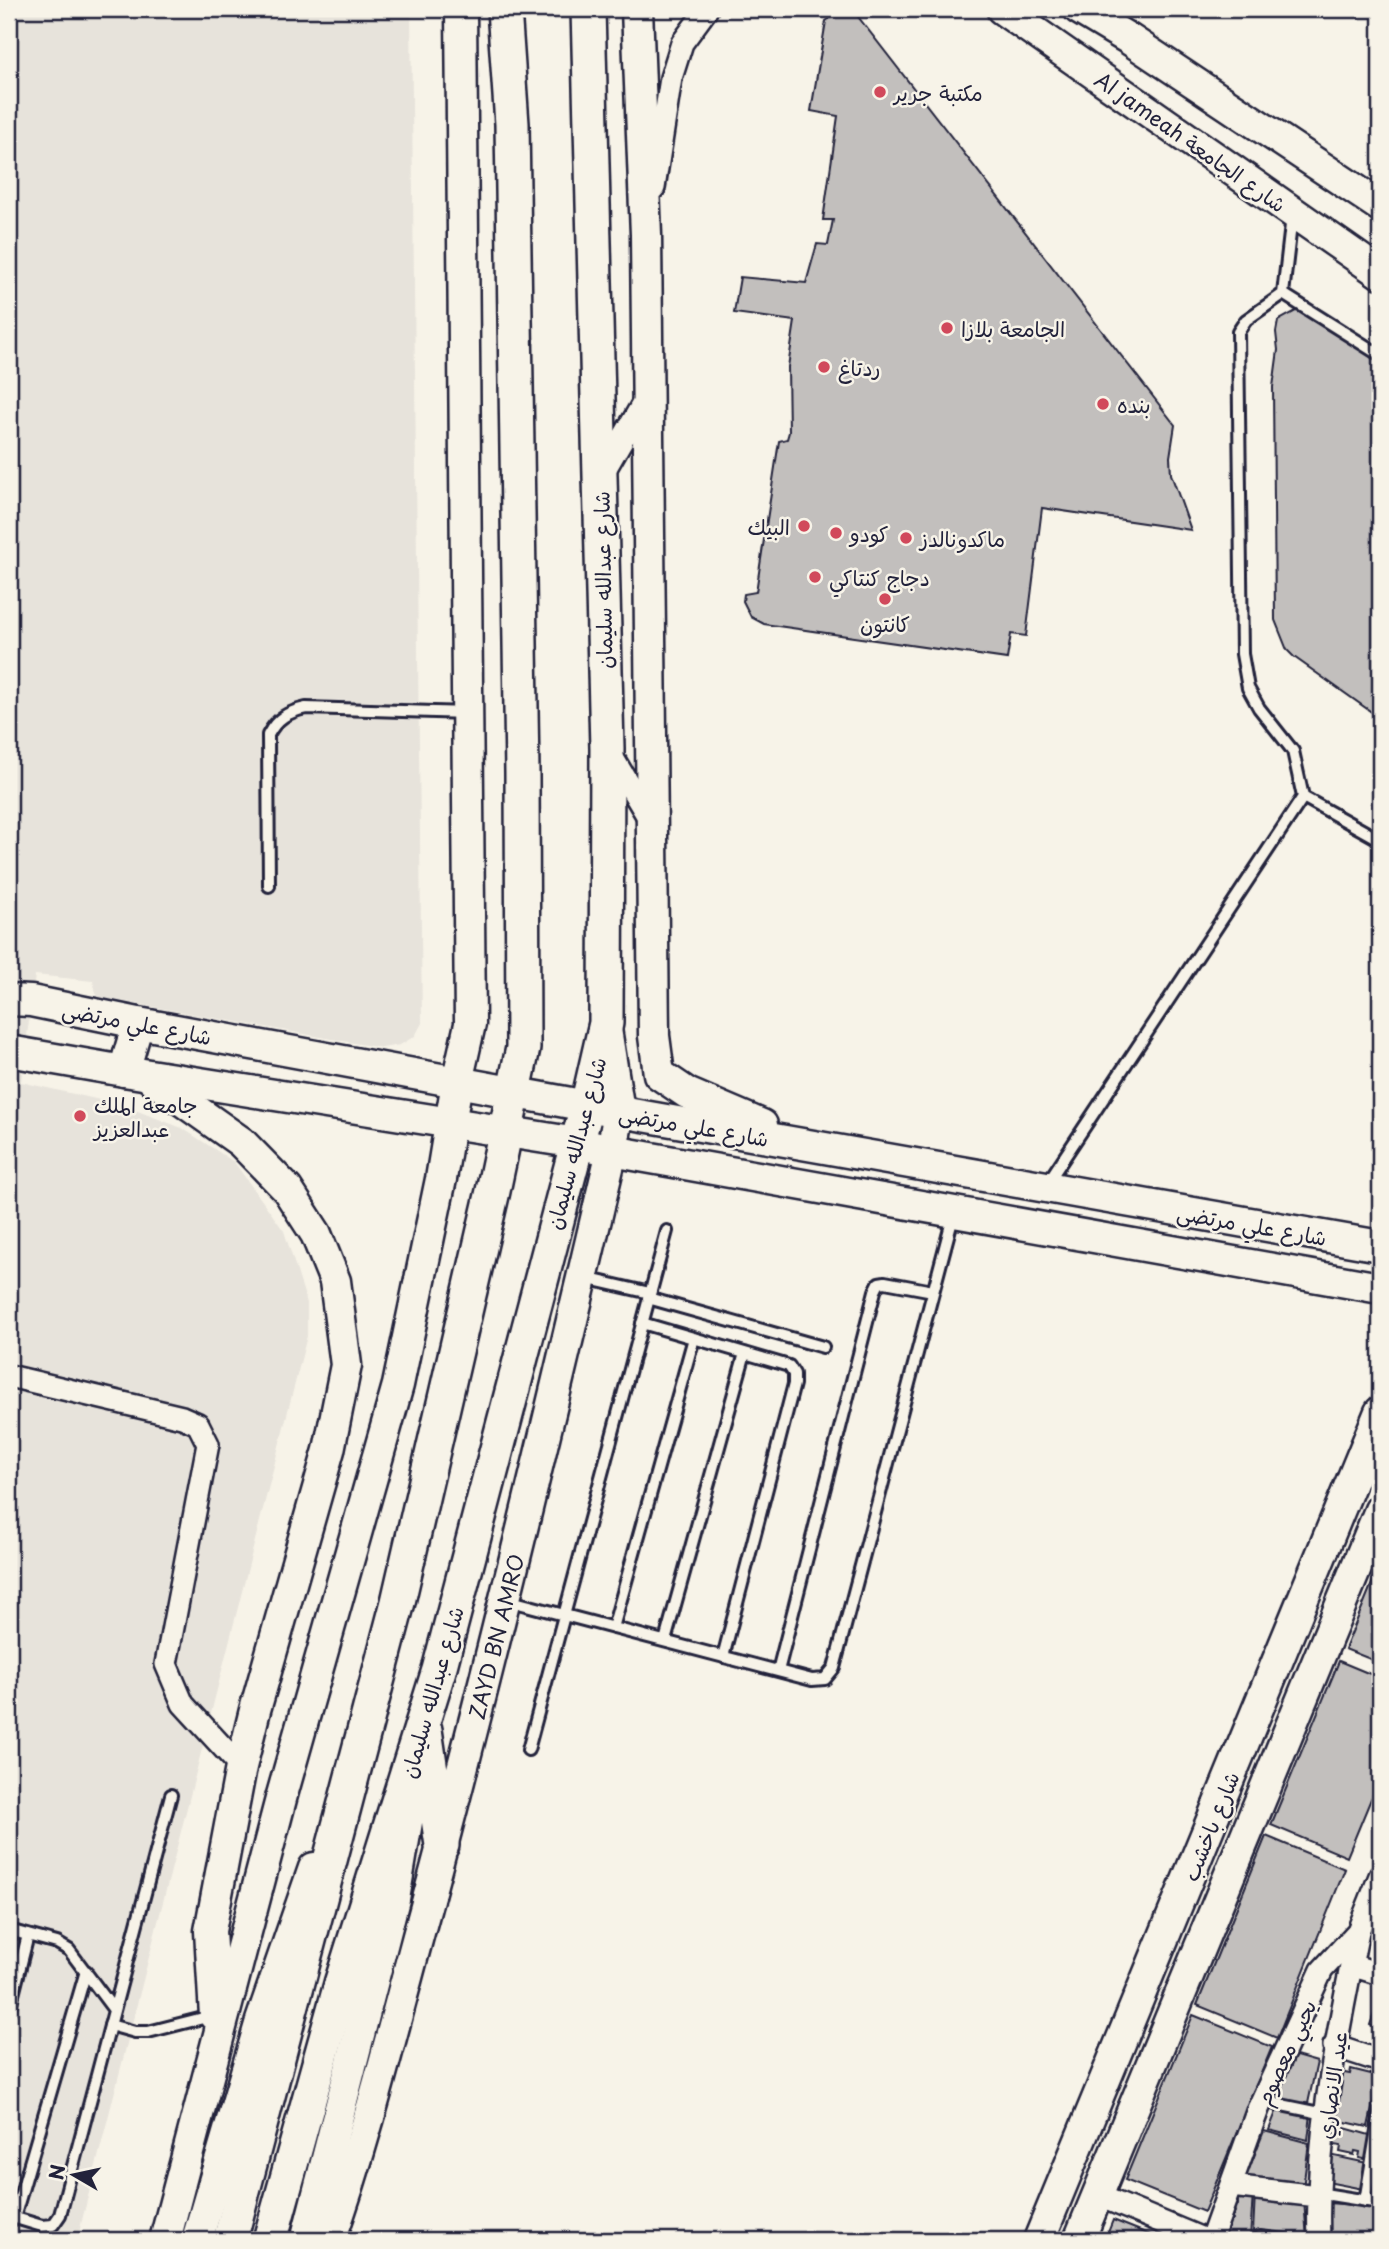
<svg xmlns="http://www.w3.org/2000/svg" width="1389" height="2249" font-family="'Playpen Sans','Playpen Sans Arabic',sans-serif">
<rect width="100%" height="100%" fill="#f7f3e8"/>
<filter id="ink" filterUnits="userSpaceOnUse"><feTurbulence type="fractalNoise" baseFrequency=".0143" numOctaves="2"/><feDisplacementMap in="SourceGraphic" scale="14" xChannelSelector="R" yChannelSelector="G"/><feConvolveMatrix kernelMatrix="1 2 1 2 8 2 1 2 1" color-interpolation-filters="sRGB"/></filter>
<g filter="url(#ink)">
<path fill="#e7e3db" d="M9,9h402l11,1014 -7,13 -15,9 -18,3 -285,-51 -4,-16 -58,-6 -14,107 101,23 60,23 52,34 50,69 23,72v33l-230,904h-68z"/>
<path fill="#c2bfbd" stroke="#22223b" stroke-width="2" d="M842,9h10l323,416 -5,32 1,17 20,56 -149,-22 -16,128 -15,-2 -4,25 -243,-35 -13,-7 -8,-16 1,-7 12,-2 23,-151 8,-2 2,-7 -1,-65 7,-46 -61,-8 6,-36 66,6 11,-39 11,1 5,-25h-10l15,-104 -27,-5 15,-90z
M1296,311l10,1 74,48v358l-86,-61 -7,-7 -12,-30 -2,-233 5,-37 -2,-18 2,-11z
M1380,1564v99l-35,-14z
M1339,1661l41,17v99l-33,80 -76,-32z
M1266,1836l79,33 -68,169 -80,-33z
M1380,1997v33l-10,-5z
M1193,2015l79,32 -68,165 -79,-32z
M1289,2054l28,8 -10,46 -29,-8z
M1351,2069l28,7 -11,51 -41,-9 7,-47 16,3z
M1278,2107l33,7 -3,26 -39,-10z
M1331,2128l14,3v-3l28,8 -4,24 -10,-2 1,-6 -5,-1 -1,4 -14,-3 1,-6 -12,-2z
M1264,2131l45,12 -6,45 -58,-9z
M1380,2142v47l-8,-1z
M1325,2154l42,9 -4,26 -41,-8z
M1241,2192l12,1 -3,46 -25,-3 1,-6 3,-2v-6l4,-2 -1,-3 3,-5 -2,-6 5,-1v-7l2,1z
M1255,2193l49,7 3,39 -54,-7z
M1326,2203l54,3v34h-49z
M1113,2220l50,20h-58z"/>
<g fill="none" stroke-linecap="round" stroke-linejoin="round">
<defs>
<path id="service" d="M1292,216l-9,78 -37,26 -8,12 4,322 6,34 11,20 34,43 10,46 77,43
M1283,294l97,61
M269,886l-1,-151c9,-17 20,-23 38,-27l161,5
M1046,1185l257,-388
M585,1278l65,15
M648,1298l175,49
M642,1323l147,43 5,8v10l-71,273
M507,1600l305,80 13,-1 9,-11 120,-455
M613,1628l81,-290
M665,1641l80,-288
M778,1671l97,-380 4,-8 6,-1 48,9
M528,1750l139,-519
M9,1930l48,13 12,7 45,60
M9,2011l19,-76
M110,2025l25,7h13l67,-17
M1262,2101l63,13
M1318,2193l62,10
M1365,2201l15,-89
M9,2216l33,10 11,-1 7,-10 111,-420
M14,2218l72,-247
M1260,2237l25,3"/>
<path id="minor" d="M654,188l17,-110 11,-35 25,-34
M603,473l43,-75
M610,753l41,69
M9,1376l173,41 16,7 10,20 -42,220 17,40 58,63
M1351,1965l29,9
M1334,2046l46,15
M1231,2186l87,10
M1097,2195l108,45
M1211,2240l47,-131 64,-139 36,-39 22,-55
M1319,2240c-4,-105 19,-207 39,-309"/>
<g id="secondary">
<path d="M637,9l9,226 8,801 5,38 28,19 75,32"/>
<path d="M1002,9l378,264"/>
<path d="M1079,9l50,30 251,167"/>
<path d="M9,1000l22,1 107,22 449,83 793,140"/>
<path d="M9,1051l115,20 453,72 35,8 768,137"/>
<path d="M124,1071l14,-48"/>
<path d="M152,1079l89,63 46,47 29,45 19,47 11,84 -17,85 -74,260 -14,57 -31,164 5,85"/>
<path d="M165,2240l117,-445 116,-410 43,-206 16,-97 13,-58 -9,-1015"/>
<path d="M197,2240l64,-219 53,-153"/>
<path d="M306,2240l88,-341 17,-101"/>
<path id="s1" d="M330,2240c38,-106 64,-217 94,-326 68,-253 128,-508 188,-763l7,-40 -13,-82"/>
<path d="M1039,2240l341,-828"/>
<path d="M1079,2240l301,-730"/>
</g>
<path id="primary" d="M425,1730l17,115
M230,2240l168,-638 95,-411 30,-143 -1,-275 -10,-649 -8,-115
M270,2240l71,-256 98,-314 148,-564 19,-83 1,-275 -19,-739"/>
</defs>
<use href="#service" stroke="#22223b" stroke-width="16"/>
<use href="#minor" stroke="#22223b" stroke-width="26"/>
<use href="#secondary" stroke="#22223b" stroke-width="35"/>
<use href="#primary" stroke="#22223b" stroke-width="38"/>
<use href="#service" stroke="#f7f3e8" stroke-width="10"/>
<use href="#minor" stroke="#f7f3e8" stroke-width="21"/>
<use href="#secondary" stroke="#f7f3e8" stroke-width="30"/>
<use href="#primary" stroke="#f7f3e8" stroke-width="33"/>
</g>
</g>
<g fill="#d1495b" stroke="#f7f3e8" stroke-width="2.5">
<circle cx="880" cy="92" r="7"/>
<circle cx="947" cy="328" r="7"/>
<circle cx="824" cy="367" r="7"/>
<circle cx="1103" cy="404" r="7"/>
<circle cx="804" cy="526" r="7"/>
<circle cx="836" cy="533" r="7"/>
<circle cx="906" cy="538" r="7"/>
<circle cx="815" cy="577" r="7"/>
<circle cx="885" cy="599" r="7"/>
<circle cx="80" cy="1116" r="7"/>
</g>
<g text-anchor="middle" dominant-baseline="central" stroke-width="5" stroke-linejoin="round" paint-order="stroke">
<g font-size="21" fill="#22223b" stroke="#f7f3e8" text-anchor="start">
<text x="894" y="92">مكتبة جرير</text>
<text x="961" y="328">الجامعة بلازا</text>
<text x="838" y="367">ردتاغ</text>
<text x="1117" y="404">بنده</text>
<text x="790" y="526" text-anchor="end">البيك</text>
<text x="850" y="533">كودو</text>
<text x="920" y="538">ماكدونالدز</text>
<text x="829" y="577">دجاج كنتاكي</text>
<text x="885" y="623" text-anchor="middle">كانتون</text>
<text x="94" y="1104">جامعة الملك<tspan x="94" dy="24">عبدالعزيز</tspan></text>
</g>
<g font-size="21" fill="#22223b" stroke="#f7f3e8">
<text transform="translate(1191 141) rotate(35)">Al jameah شارع الجامعة</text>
<text transform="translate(602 580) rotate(-91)">شارع عبدالله سليمان</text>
<text transform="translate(137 1022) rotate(11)">شارع علي مرتضى</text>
<text transform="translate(694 1125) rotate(10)">شارع علي مرتضى</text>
<text transform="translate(575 1143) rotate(-75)">شارع عبدالله سليمان</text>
<text transform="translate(1252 1224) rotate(10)">شارع علي مرتضى</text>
<text stroke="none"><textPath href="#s1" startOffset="626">ZAYD BN AMRO</textPath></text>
<text transform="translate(431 1692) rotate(-74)">شارع عبدالله سليمان</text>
<text transform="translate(1210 1826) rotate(-68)">شارع باخشب</text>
<text transform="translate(1285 2052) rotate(-65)">يحيي معصوم</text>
<text transform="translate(1331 2085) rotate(-82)">عيد الانصاري</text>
</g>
</g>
<rect width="1389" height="2249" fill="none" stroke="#f7f3e8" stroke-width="35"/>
<rect x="18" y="18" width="1354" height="2214" fill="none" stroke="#22223b" stroke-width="2.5" filter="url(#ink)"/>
<g transform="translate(74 2175) rotate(279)" stroke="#f7f3e8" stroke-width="5" paint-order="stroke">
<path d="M0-5L12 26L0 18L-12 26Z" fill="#22223b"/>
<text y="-10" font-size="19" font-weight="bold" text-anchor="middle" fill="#22223b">N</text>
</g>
</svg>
